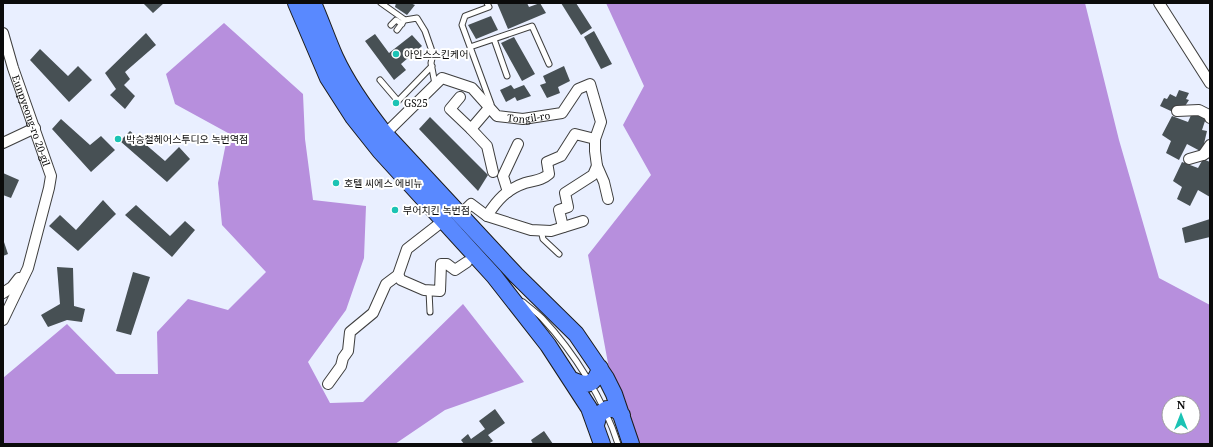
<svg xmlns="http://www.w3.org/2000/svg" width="1213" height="447" font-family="'Noto Serif','Noto Sans KR',serif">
<rect width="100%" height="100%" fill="#e9efff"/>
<path fill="#b78fdd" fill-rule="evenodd" d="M606,3h479l34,137 40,138 51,27v139h-575l-25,-70 -22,-119 63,-80 -28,-50 21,-39zM1169,403h24v24h-24z
M224,23l79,71 2,45 8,61 53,6 -2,52 -18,52 -38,52 22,41 33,-1 100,-98 61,78 -79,28 -50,34h-392v-66l64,-54 49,50h42l-1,-42 31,-33 40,11 38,-38 -44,-47 -4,-42 10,-50 -53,-29 -9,-30z"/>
<path fill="#475054" d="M143,3h21l-11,10z
M396,3h14l5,2 -8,10 -12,-8z
M497,3h30l2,4 11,-4 6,10 -38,16z
M561,3h15l16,25 -11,7z
M491,16l7,14 -22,9 -8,-14z
M594,31l18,33 -11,5 -17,-32z
M146,33l10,12 -31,27 5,7 -6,6 11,11 -10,13 -15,-14 6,-6 -11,-16z
M375,34l14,19 23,-18 10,11 -21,18 5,6 -12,10 -29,-39z
M514,37l21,37 -13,7 -21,-38z
M40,49l28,27 10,-10 14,14 -23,22 -39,-42z
M564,66l6,15 -12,6 2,6 -13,5 -7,-13 6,-2 -3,-7z
M511,85l3,4 10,-4 7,11 -14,5 -2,-4 -9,5 -6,-12z
M1179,90l10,3 -3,6 3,1 -6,9 -10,3 -13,-6 4,-8 3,1 3,-5 6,3z
M1192,113l14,5 -4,12 5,1 -5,21 -15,-8 -8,16 -13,-7 5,-12 -9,-6 10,-19 16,6z
M430,117l58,58 -10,16 -59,-62z
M61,119l29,26 11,-9 14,14 -24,22 -39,-43z
M130,131l35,30 14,-14 11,12 -23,23 -47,-41z
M1203,159l7,3v35l-12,-7 -8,16 -13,-7 5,-12 -9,-6 9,-19 16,6z
M3,173l16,7 -8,18 -8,-3z
M103,200l13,14 -38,37 -29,-25 11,-11 16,15z
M136,205l34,31 15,-15 10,9 -23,27 -47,-42z
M1210,219v18l-25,6 -3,-15z
M3,239l5,15 -5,2z
M57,267l16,1 1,38 11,3 -3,13 -15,-2 -19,7 -7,-12 19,-11z
M133,272l17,5 -19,58 -15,-4z
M495,409l10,14 -17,12 5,6 -5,3h-24l-3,-4 7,-6 3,5 14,-10 -6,-8z
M544,431l9,13h-20l-2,-4z"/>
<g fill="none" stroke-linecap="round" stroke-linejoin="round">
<defs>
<path id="service" d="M381,3l24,17 12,-2 8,13 8,23 -2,9 4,21
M487,3l2,4 -24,9 -3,9 29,79
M391,25l5,-5 6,4
M397,30l6,-8
M494,39l13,37
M470,47l62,-21 17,38
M380,80l18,21 34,-35
M541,230l2,9 16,15
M429,291l1,21
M523,302c6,5 13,10 19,16 32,34 62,82 76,126"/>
<g id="minor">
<path d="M1159,3l51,80"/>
<path id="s1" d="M3,33l10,35 38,108 -2,12 -21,80 -25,52"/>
<path d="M460,97l-10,12 21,20 18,-21"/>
<path d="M1177,111l22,-1 10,5 1,3"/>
<path d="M471,129l16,17 6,26"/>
<path id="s2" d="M385,134l57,-56 30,10 25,28 26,3 39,-6 16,-24 12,-5 11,38 -6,17v12l2,15 7,16 4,17"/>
<path d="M3,143l32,-15"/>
<path d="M1210,145l-7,10 7,-4"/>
<path d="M1189,159l14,-4"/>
<path d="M508,192l-5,-16 15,-32"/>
<path d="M460,215l11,-11 16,12 44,14 20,1 32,-10"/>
<path d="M487,216c10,-16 20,-27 38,-33 10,-3 16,-2 24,-9l-2,-12 14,-6 14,-22 20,5"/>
<path d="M563,227l-4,-17 9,-3 -3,-14 28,-18 4,-9"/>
<path d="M398,275l3,5 23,10 16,1 1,-27h6l8,6 12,-8"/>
<path d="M3,293l9,-6 7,-9"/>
<path d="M328,384l13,-18 2,-8 5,-7 2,-19 23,-19 13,-29 12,-9 9,-26 36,-28"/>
</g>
<path id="primary" d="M296,3l32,75 25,39 27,34 114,125 54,69 41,63 13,36
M313,3c8,18 14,36 22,54 13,28 31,53 50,77l131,141 60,59 30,44 8,16 17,50
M572,380c15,7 23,5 28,-12
M596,425l3,-11 8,-5h8l7,6"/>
</defs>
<use href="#service" stroke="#3e3e3e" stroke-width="7"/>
<use href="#minor" stroke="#3e3e3e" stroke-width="12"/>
<use href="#primary" stroke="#1c1c1c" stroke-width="18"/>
<use href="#service" stroke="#fff" stroke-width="5"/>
<use href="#minor" stroke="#fff" stroke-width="10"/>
<use href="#primary" stroke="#5989ff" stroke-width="16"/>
</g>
<g fill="#1bc3b4" stroke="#fff" stroke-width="1.5">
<circle cx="396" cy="54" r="4"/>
<circle cx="396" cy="103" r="4"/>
<circle cx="118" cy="139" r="4"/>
<circle cx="336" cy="183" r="4"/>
<circle cx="395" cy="210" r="4"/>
</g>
<g text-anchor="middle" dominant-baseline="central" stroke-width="4" stroke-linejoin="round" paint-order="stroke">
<g font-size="10" fill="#0b0b0b" stroke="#fff" text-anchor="start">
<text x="404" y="54">아인스스킨케어</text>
<text x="404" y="103">GS25</text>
<text x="126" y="139">박승철헤어스투디오 녹번역점</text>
<text x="344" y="183">호텔 씨에스 에비뉴</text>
<text x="403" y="210">부어치킨 녹번점</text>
</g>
<g font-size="10" fill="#0b0b0b" stroke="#fff">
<text stroke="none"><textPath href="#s2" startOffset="181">Tongil-ro</textPath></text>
<text stroke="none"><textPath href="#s1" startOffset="92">Eunpyeong-ro 20-gil</textPath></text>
</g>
</g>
<rect width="1213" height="447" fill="none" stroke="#0b0b0b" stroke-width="8"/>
<g transform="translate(1181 415)"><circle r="19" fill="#ffffff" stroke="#9d9d9d"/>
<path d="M0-3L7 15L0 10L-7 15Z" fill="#1bc3b4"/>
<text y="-6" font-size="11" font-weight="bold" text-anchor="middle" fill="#0b0b0b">N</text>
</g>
</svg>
